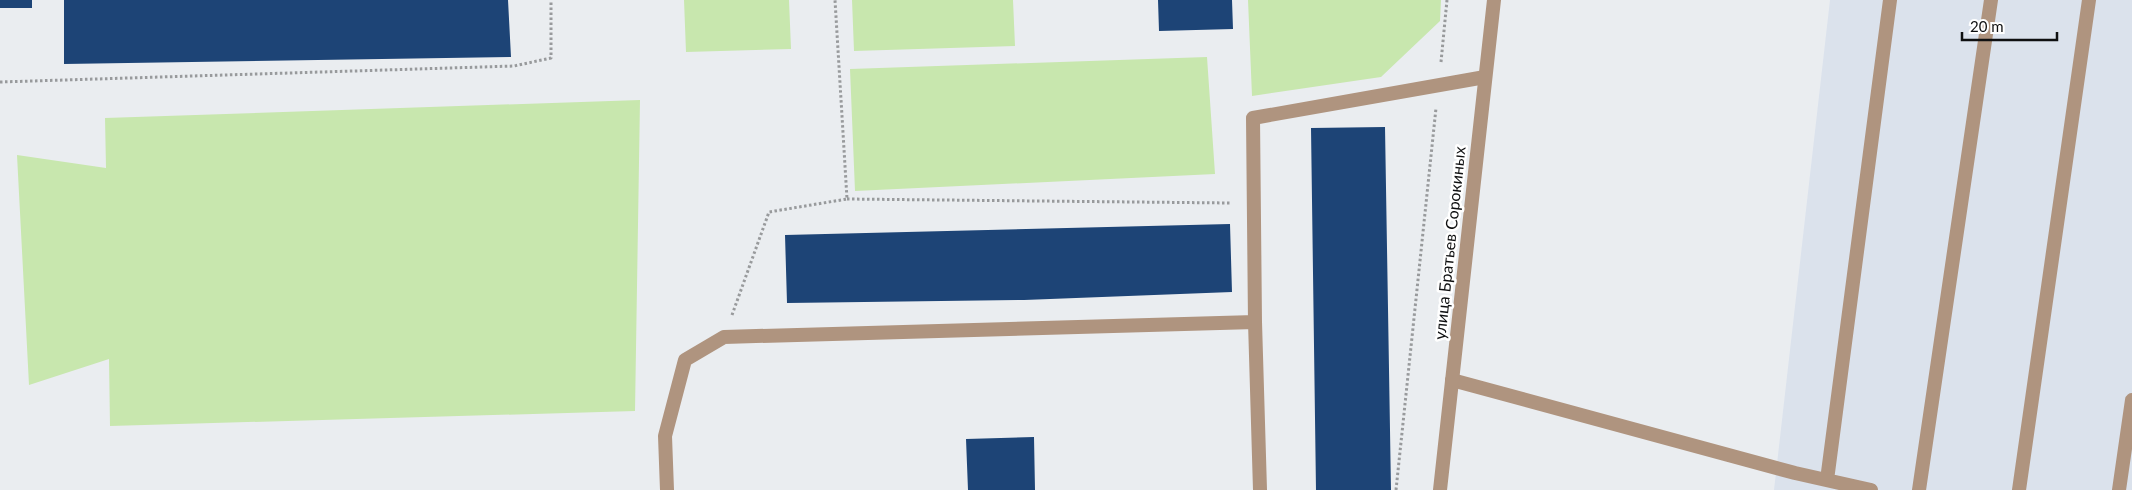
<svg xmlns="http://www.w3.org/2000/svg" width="2132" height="490" font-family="Lato,sans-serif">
<rect width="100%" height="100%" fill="#eaedf0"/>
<path fill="#dbe2ec" d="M1830,0h302v490h-358z"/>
<path fill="#c8e7ae" d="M684,0h105l2,49 -105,3z
M852,0h161l2,46 -161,5z
M1248,0h193l-1,21 -59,56 -129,19z
M1207,57l8,117 -360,17 -5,-122z
M640,100l-5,311 -525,15 -1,-67 -80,26 -12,-230 89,13 -1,-50z"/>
<path fill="#1d4476" d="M0,0h32v8h-32z
M64,0h444l3,57 -447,7z
M1158,0h74l1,29 -74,2z
M1385,127l6,363h-75l-5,-362z
M1230,224l2,68 -208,8 -237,3 -2,-68z
M1034,437l1,53h-67l-2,-51z"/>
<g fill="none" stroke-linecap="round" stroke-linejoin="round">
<path stroke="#989a9c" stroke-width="3" stroke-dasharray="2.5 2.5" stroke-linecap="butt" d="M1441,62l6,-62
M0,82l514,-16 37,-8v-58
M847,199l383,4
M732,315l37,-103 78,-13 -12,-199
M1396,490l40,-382"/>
<path stroke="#af947f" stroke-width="14" d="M1255,322l5,168
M1452,380l343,93 76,17
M1827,480l63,-480
M667,490l-2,-54 20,-76 39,-23 531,-15 -2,-204 232,-41
M1919,490l72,-490
M2019,490l70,-490
M2119,490l13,-90"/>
<path stroke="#af947f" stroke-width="14" d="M1440,490l54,-490"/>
</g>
<g text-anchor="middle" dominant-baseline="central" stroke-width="5" stroke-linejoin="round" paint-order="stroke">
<g font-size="16" fill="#0f1011" stroke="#fff">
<text transform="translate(1449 243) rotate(-84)">улица Братьев Сорокиных</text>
</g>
</g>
<path d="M1962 32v8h95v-8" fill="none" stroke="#0f1011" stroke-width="2.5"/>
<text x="1970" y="32" font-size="15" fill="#0f1011" stroke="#ffffff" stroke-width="4" paint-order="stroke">20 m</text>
</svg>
